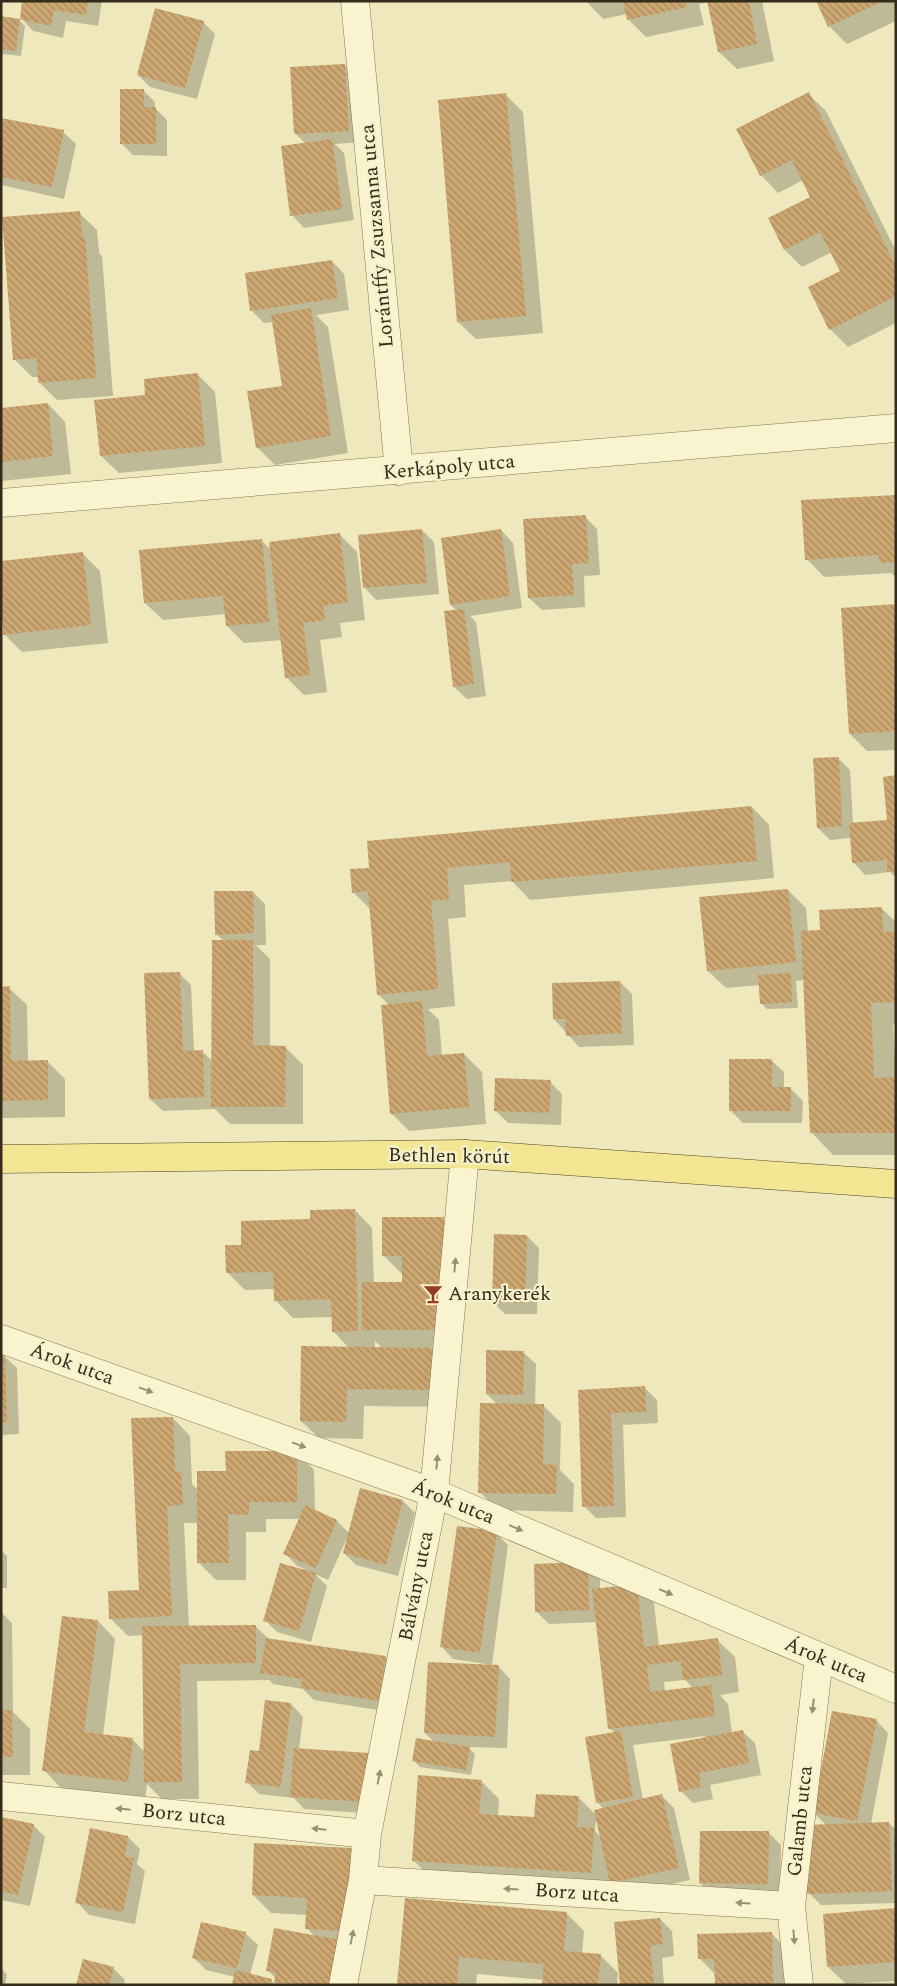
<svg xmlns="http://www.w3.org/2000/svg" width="897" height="1986" font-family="Spectral,serif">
<defs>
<pattern id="building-back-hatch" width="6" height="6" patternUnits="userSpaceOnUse" patternTransform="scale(1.25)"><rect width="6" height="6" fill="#cda771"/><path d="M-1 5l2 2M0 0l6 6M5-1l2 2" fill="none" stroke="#a7885c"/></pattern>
</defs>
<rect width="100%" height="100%" fill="#eee8bc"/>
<path fill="#0003" fill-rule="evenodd" d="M23,1h79l-4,25 -32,-5 -3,17 -30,-7 -12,-13z
M586,1h176l12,60 -37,8 -18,-17 -10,-50 -10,2 5,21 -58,12 -18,-18 -1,-5 -24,5z
M817,1h79v20l-49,23 -18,-18z
M1,15l4,3 14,2 6,6 -4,30 -18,-2 -2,5z
M203,22l12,12 -18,65 -47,-12 -12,-12z
M344,65l13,12 3,65 -25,2 9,9 10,67 -50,8 -12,-13 14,-71 -11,-11z
M143,90l12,12v6l12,12v36l-34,-1 -12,-12z
M808,94l18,17 70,140v72l-48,24 -18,-18 11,-57 -9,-20 -30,15 -17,-17 27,-53 -9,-17 -25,13 -17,-18z
M506,95l17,17 20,221 -67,6 -18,-17z
M1,119l62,13 13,12 -12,55 -63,-14z
M79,213l18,17 2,23 3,3 11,140 -56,4 -18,-18v-5h-7l-17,-17z
M332,261l12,13 5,36 -33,5 12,12 20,126 -73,12 -18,-18 26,-60 -10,-65 -9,1 -12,-12z
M197,374l18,18 7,71 -103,10 -18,-17 46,-60z
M48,404l17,18 6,52 -70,7v-72z
M896,496v81l-5,-4 -67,4 -17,-18z
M585,517l12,12 3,46 -16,1 1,31 -43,3 -13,-12z
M422,530l12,12 5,52 -63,6 -12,-13z
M501,530l12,13 9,65 -52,8 6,6 10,74 -19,3 -13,-12 3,-76 -6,-6z
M339,534l18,18 8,68 -25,3 2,14 -22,3 7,52 -23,3 -18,-18 -4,-37 -38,3 -17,-17 -1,-12 -63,6 -18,-17 116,-63 10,10z
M82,553l18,18 8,72 -86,9 -18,-18 -3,-25v-47z
M896,606v144l-29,1 -17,-17z
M838,758l12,12 3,54 35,-3 8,-44v101l-6,-6 -25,3 -12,-13 -2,-24 -21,2 -12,-12z
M752,807l17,18 5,53 -244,22 -18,-19 -48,4 2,32 -18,2 7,87 -27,3 11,11 3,36 22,-2 18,18 4,52 -77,7 -18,-18 -2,-108 -11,-11 -7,-84 -18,-18 18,-23z
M788,890l18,18 2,24 13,-1 60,-23 15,14v102l-3,1 3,53v77h-63l-22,-23 -7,-152 -8,1 2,27 -31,1 -6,-6 -1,-18 -34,3 -18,-17z
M253,892l12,12 1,41h-10l14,14v88h15l18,18v59h-73l-15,-15 -52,2 -13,-12 29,-126 12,12 3,66h8l10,10 12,-120 -8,-7z
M620,982l12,12 2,51 -55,2 -25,-28z
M1,988h8l18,17 1,57 19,-1 18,18v38l-64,1z
M771,1060l13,12v16h6l13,13 -1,22h-59l-12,-12z
M550,1082l12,12 -1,31 -53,-2 -13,-13z
M355,1210l17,18 2,56h29v-11h-2l-18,-18 60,-36 18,17v111h-30l20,20 -1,40 -86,-1 -1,33 -44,-1 -18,-17 48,-73 -16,-17v-14l-40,1 -18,-18v-11l-30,1 -18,-18 15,-26 69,-26zM375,1341l7,7h-7z
M527,1236l12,12 -2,66h-32l-12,-12z
M523,1352l13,12 -1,41 9,1 17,17 -1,47 14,14 -1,28 -76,-2 -17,-18 18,-87 -11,-11z
M1,1356h3l13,12 2,66 -18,1z
M645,1388l12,12 1,23 -35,2 3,92 -30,1 -12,-12 -4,-115z
M173,1418l17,18 2,48 6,6 29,-17 70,-21 17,18 1,41 22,10 12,12 54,-32 12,12 -17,63 -42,-11 -12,-12 4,-15h-1l-19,42 -13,-6 12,12 -16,56 -34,-10 -12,-12 40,-51 -8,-3 -12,-13 15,-34h-34v13h-20v48h-30l-18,-18v-39h-14l5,104 66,-1 14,13 116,18 13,13 -7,42 -77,-12 -11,-11 -30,-5 -4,-4 -72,1 2,118h-37l-15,-15 -2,15 -84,-11 -17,-18 54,-149 17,18 -12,97 29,3 12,12 -1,-116 -15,1 -18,-18 30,-27z
M496,1533l12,12 -16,120 -39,-6 -12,-13z
M1,1550l6,6v32h-6z
M588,1563l12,12v14l36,-4 18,18 5,44 58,-7 18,17 4,35 -19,3 8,9 4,29 10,-2 13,12 6,32 -51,10 3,14 -20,4 -12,-12 24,-55 -72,9 10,55 19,-4 12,12 16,72 -67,15 -14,-15 -1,10 -177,-12 -18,-18 68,-79 18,18 -1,17 38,3 43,-21 17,17 8,-6 -7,-7 18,-69 -6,-5 -12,-106 -48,2 -13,-13zM685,1680l8,8 -28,3 -1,-9zM596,1819l5,18 -6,-6z
M1,1612l11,11 1,89 17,17v46h-29z
M498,1666l12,13 -3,69 -39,-1 7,7 -4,21 -51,-8 -6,-6 20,-19 -9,-9z
M266,1701l25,3 12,13 -4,32 79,65 -74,-5 -10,-11 -35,-4 -12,-12 13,-30z
M876,1720l12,13 -17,91 18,-1 7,7v73l-75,2 -12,-12 18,-67 -13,-13z
M1,1818l32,7 12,12 -15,69 -29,-6z
M91,1830l37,7 12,12 -3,15 8,7 -10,53 -46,-9 -12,-13z
M769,1833l12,12 -1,51 -68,-1 -12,-12z
M350,1849l18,18 -21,118h-72l1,-6 -8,-9 47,-33 -8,-9 1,-13 -37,-2 -18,-18z
M406,1899l160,14 18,18 -2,22 18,2 18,18 -1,12h-73v-5l-67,-6 -1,11h-78z
M896,1910v71l-50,3 -18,-17z
M660,1919l12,12 2,25 -12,2 2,27h-43z
M245,1933l13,12 -8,30 21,5 4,5h-42l2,-8 -29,-7 -12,-12z
M772,1934l17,17 1,34h-74v-10l-17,-17z
M1,1968l6,7 -2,10h-4z
M113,1968l12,12 -1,5h-46z"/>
<path fill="url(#building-back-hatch)" d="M22,1h66l-2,14 -32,-5 -3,16 -31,-7z
M623,1h62l2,6 -60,13z
M707,1h42l8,43 -39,8z
M816,1h67l-55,26z
M155,8l49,13 -19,67 -48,-13z
M1,16l19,3 -4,32 -15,-2z
M345,64l4,67 -55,3 -4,-67z
M120,89h24v18h12v37h-36z
M809,92l87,175v29l-67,34 -21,-43 32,-16 -20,-39 -36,18 -16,-32 42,-21 -18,-37 -32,16 -24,-47z
M506,93l20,223 -69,6 -19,-222z
M1,118l63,12 -12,57 -51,-10z
M332,139l10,70 -52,7 -9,-70z
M80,211l2,26h3l11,141 -58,5 -1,-25 -24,2 -11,-143z
M332,260l6,38 -88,13 -5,-38z
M311,308l20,128 -75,12 -9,-57 35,-5 -11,-71z
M198,373l7,73 -105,10 -6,-56 51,-5 -1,-16z
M48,403l5,53 -52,6v-54z
M896,495v67l-17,1v-8l-74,5 -4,-60z
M586,515l3,48 -17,1 2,31 -46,3 -5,-79z
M422,529l5,54 -64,5 -5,-53z
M501,529l9,67 -60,9 -9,-67z
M340,533l8,69 -25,4 2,14 -22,3 7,52 -25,3 -16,-136z
M262,539l7,83 -43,4 -3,-30 -79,7 -5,-53z
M83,552l8,73 -88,10 -2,-74z
M896,604v127l-47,3 -8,-126z
M464,609l10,75 -21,3 -9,-76z
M839,757l3,69 -25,2 -4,-70z
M896,775v96l-9,1v-12l-35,3 -3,-40 38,-3 -4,-43z
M752,806l5,55 -246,21 -1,-20 -63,6 2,31 -18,2 7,88 -61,6 -9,-104 -16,2 -2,-24 19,-1 -2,-27z
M788,889l8,73 -89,9 -8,-74z
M214,891h39l1,42 -39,2z
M882,907l1,25h13v70l-25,1 3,75 22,-1v56h-86l-9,-202 19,-1 -1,-20z
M212,940h41v105l33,1 -1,61h-74z
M180,972l3,79 20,-1 1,47 -55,2 -5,-126z
M791,973l1,29 -32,2 -2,-29z
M620,981l2,52 -56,3 -1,-17h-12l-1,-36z
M10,986l1,75 37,-1v40l-47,1v-114z
M422,1001l5,55 37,-3 5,54 -79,7 -9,-109z
M729,1059h43v28h19v24h-62z
M495,1078l56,2 -2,33 -55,-2z
M355,1209l3,122 -26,1 -1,-33 -57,2 -1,-29 -47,1 -1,-28h16v-24l69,-2v-9z
M382,1217h62v113h-82v-48h40v-26h-20z
M494,1234l33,1 -2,68 -33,-1z
M301,1346l133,2 -1,42 -86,-1 -1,33 -46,-1z
M486,1350l38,1 -1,44 -37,-1z
M5,1354l2,68h-6v-67z
M645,1386l1,26 -35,1 3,93 -32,1 -4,-117z
M480,1403l64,1 -1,60 14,1 -1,29 -78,-1z
M173,1417l2,55 6,-1 2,34 -16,1 5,110 -63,3 -1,-28 31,-1 -8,-172z
M225,1451h72v51h-48v13l-21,-1 1,49h-32v-92h29z
M360,1488l43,12 -17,65 -43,-12z
M305,1505l32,15 -21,48 -33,-14z
M457,1526l40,5 -17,122 -40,-6z
M588,1562l1,48 -54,2 -1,-48z
M280,1563l36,10 -17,58 -36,-10z
M637,1584l7,63 74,-9 4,37 -39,5 -2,-19 -34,4 3,27 61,-7 4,31 -107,13 -16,-140z
M62,1616l36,4 -14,112 49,6 -5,44 -86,-11z
M256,1625v38l-76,1 2,118h-38l-2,-156z
M266,1638l120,18 -7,45 -78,-13 1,-9 -42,-6z
M428,1662l71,3 -4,72 -71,-4z
M265,1700l26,3 -10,84 -36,-4 5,-33 9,1z
M1,1710h11l1,47h-12z
M832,1711l45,8 -20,102 -44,-8z
M743,1730l6,33 -50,10 2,14 -22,5 -9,-48z
M621,1731l12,66 -37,6 -11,-66z
M416,1738l54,9 -4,23 -54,-9z
M294,1748l75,5 -3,49 -76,-5z
M418,1775l64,5 -3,34 55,3 2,-23 43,2 -2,31 17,1 -3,45 -179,-12z
M662,1794l17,74 -69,15 -16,-73z
M1,1817l33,7 -16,71 -17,-4z
M889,1822l3,69 -85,3 -2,-69z
M90,1828l38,8 -3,21 9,1 -11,54 -48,-9z
M700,1831h69l-1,53 -69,-1z
M254,1843l97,5 -5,83 -41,-2 2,-31 -55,-3z
M405,1898l162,14 -3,39 37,3 -3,31h-56l2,-21 -85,-7 -2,28h-60z
M896,1908v54l-69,5 -4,-53z
M660,1918l3,26 -13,2 4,39h-34l-6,-63z
M201,1922l45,10 -9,36 -45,-10z
M274,1928l67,12 -7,45 -60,-2 2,-11 -10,-1z
M772,1932l1,53h-58l-1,-26h-16l-1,-25z
M83,1959l31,8 -5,18h-33z
M235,1970l37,9 -2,6h-38z"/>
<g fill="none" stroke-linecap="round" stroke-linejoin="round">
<defs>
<path id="minor" d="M355,1l44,470
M1,503l895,-75
M1,1339l433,154 462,196
M1,1796l366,38
M363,1880l428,26
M343,1985l20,-105 4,-46 67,-341 31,-339
M799,1985l-8,-79 28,-249"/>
<path id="major" d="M1,1159l464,-5 431,30"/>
</defs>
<use href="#minor" stroke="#857755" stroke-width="29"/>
<use href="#major" stroke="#52442a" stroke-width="29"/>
<use href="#minor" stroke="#f9f4cf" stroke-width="28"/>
<use href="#major" stroke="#f3e692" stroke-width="28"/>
</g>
<defs><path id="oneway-solid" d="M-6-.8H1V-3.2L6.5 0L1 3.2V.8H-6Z" transform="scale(1.25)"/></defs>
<g fill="#969075">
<use href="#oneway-solid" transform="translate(455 1265) rotate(-85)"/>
<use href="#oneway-solid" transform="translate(146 1390) rotate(20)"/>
<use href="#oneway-solid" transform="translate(299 1445) rotate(20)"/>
<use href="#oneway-solid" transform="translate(437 1462) rotate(-85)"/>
<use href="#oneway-solid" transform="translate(516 1528) rotate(23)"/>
<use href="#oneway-solid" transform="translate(666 1592) rotate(23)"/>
<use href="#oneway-solid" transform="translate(813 1706) rotate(97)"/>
<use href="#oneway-solid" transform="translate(379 1777) rotate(-79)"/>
<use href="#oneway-solid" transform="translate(123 1809) rotate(-174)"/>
<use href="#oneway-solid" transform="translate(319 1829) rotate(-174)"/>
<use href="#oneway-solid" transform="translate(511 1889) rotate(-176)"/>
<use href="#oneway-solid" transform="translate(743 1903) rotate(-176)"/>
<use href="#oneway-solid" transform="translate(352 1937) rotate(-79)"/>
<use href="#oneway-solid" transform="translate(794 1937) rotate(85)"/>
</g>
<defs>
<symbol id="bar-bare" viewBox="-9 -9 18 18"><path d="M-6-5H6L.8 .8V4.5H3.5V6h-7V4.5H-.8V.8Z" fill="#953825" stroke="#f5f1cb" stroke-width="2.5" paint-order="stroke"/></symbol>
</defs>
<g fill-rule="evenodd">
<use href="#bar-bare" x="419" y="1280" width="28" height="28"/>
</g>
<g text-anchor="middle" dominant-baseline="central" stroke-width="4.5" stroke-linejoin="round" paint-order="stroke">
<g font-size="20" fill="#342b1b" stroke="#f5f1cb">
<text transform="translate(377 236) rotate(-95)">Lorántffy Zsuzsanna utca</text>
<text transform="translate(449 467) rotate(-5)">Kerkápoly utca</text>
<text transform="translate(449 1156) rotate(1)">Bethlen körút</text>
<text transform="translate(72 1364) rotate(20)">Árok utca</text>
<text transform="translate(453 1502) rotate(22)">Árok utca</text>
<text transform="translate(416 1586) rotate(-79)">Bálvány utca</text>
<text transform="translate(826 1660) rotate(23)">Árok utca</text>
<text transform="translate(184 1815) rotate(6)">Borz utca</text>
<text transform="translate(800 1821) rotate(-84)">Galamb utca</text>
<text transform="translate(577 1893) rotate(4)">Borz utca</text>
</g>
<g font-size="20" fill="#342b1b" stroke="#f5f1cb" text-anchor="start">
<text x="448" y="1294">Aranykerék</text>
</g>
</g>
<rect width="897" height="1986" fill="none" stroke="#342b1b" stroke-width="5"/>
</svg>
